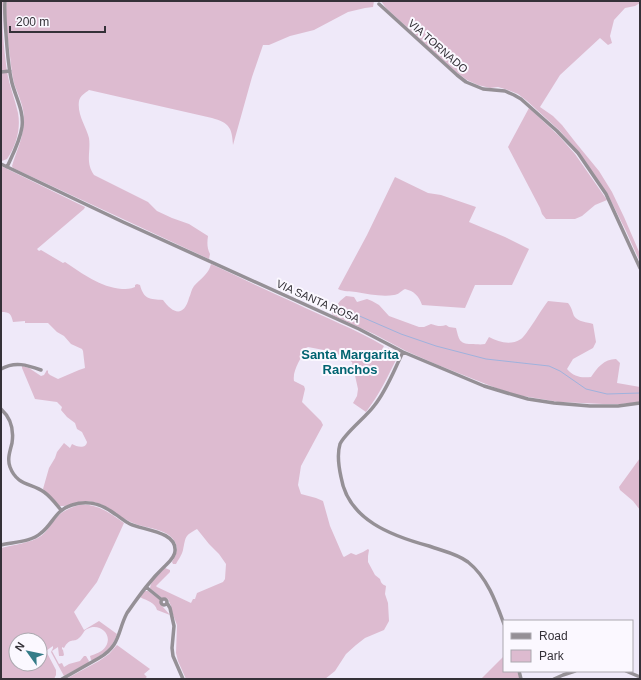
<svg xmlns="http://www.w3.org/2000/svg" width="641" height="680" font-family="Arial,sans-serif">
<rect width="100%" height="100%" fill="#efe9f9"/>
<path fill="#ddbbd0" fill-rule="evenodd" d="M1,1h2c-2,21 1,49 4,70 2,14 8,28 11,42 3,16 -2,33 -11,46l-5,2h-1z
M7,1h367l-1,6 -8,1 -17,4 -34,18 -24,6 -21,9h-6l-11,32 -19,68c-1,-18 -4,-22 -21,-27l-123,-28c-4,3 -9,6 -10,11 -2,14 7,25 10,37 2,14 -4,24 5,37l54,27 9,9 15,7 17,6 19,12c-1,7 -1,12 2,18l-1,5 -196,-91 -1,-2c5,-17 12,-29 12,-47 0,-13 -6,-24 -10,-36 -2,-8 -3,-18 -4,-27 -2,-18 -6,-37 -3,-55z
M381,1h259v2l-5,3 -10,2 -11,12 -4,16 2,7 -4,2 -8,-7 -40,37 -20,32 13,9 9,9 14,18 23,28 13,21 12,25 16,37v8l-14,-31 -18,-36 -30,-44 -18,-20 -33,-30 -9,-7 -10,-4 -10,-3 -8,1 -12,-3 -11,-5 -11,-8 -70,-64z
M529,108l30,28 16,18 32,46 -12,5 -13,11 -7,3h-29l-4,-5 -2,-6 -32,-61z
M1,166l84,41 -1,2 -47,40 2,2 2,-1 22,13 2,-1c18,12 35,25 57,27 5,0 8,0 13,-2v-2l2,-1 3,1c4,15 10,14 23,15 10,14 21,17 26,-2 2,-4 2,-8 5,-12 3,-4 8,-7 11,-11 3,-3 5,-7 6,-11 28,13 56,27 84,39 29,14 60,26 89,43l-5,9 8,4 4,-8 -3,-2v-1l8,4 1,1v5c-10,20 -18,37 -31,54l-13,-9 4,-7 1,-7 -6,-27 -18,-10 -26,-5 -2,1c-4,9 -14,22 -12,33l10,5 1,3 -3,13 19,19 2,4 -22,41 -3,19 3,9 15,4 7,3 7,25 13,30 1,1 7,-4 5,2 7,-3 5,-3 1,1 -1,6v6l7,13 5,4c1,4 2,5 6,7l-1,8 3,9 1,18 -5,9 -19,8 -9,7 -10,9 -11,17 -10,8h-139l-8,-18 -2,-8 1,-28 -5,-13 -1,-6 -3,-7 -2,-1h-4l-11,-9 -1,-1c1,-8 9,-14 15,-20l5,2v2l-14,14 1,1 34,16 2,-4h2l2,-6 26,-11 2,-3 1,-15 -7,-10 -10,-10 -12,-15c-13,7 -11,8 -14,21 -1,5 -5,10 -7,14h-3l-1,-2c3,-5 6,-11 4,-18 -6,-16 -30,-15 -43,-21 -17,-7 -24,-19 -44,-22 -11,-1 -21,6 -30,5l-16,-17 6,-21 6,-10 2,-6 7,-9 6,5 2,-4c5,3 14,5 15,-2l-5,-10 -5,-3 -2,-6 -8,-6 -6,-7 1,-3 -5,-5 -22,-3 -13,-31v-2l7,2 12,8 3,-1 3,-5 1,1v2l2,2 8,4 21,-9 6,-2 -2,-17 -1,-2 -11,-5 -7,-8 -7,-4 -9,-9h-23v-2l-12,1c-2,-8 -3,-10 -12,-10z
M395,177l33,16 13,2 35,12 -7,15 36,15 24,12 -17,36h-37l-10,23 -43,-3c-3,-9 -8,-14 -17,-16 -4,2 -7,6 -11,6 -12,2 -26,-1 -38,-3 -6,-1 -12,0 -18,-3l29,-54z
M346,296l8,1 3,5 10,-3 5,2 7,4 10,11 30,11h5l7,-3c6,2 10,3 15,1l3,2 7,1c3,11 3,16 15,16 5,0 9,1 14,0l4,-7c10,5 21,9 32,2 5,-3 22,-32 27,-38l20,2c4,5 4,8 6,13 4,6 13,6 19,8l3,18 -3,6 -20,11 -6,10c7,8 14,9 24,8 6,-9 13,-18 25,-18l4,4 -3,20 23,4v15l-19,2h-18l-21,-1 -23,-1 -42,-7 -21,-7 -58,-23 -32,-14 -32,-17 -40,-18 -2,-2v-2l8,-11z
M640,458v52l-7,-9 -13,-11 -1,-3z
M79,505c18,-2 31,8 45,18l-27,59 -23,30 10,18 15,-9 18,13c-4,14 -13,19 -24,26h-2l-1,-4c5,-2 13,-4 16,-10 7,-12 -7,-24 -19,-17 -4,2 -4,6 -8,9 -5,5 -9,-1 -15,10l-2,-1v2l1,1 1,5 -1,1h-4l-1,-9 -6,4 7,13 3,-1 2,4 5,-3 11,-3 4,-5h2l3,5 -1,2 -24,13 -13,-24 2,-4v-2l-3,2 -4,3 10,19v5l-2,4h-53v-131c12,-3 30,-5 40,-12 6,-4 9,-11 14,-17 7,-8 15,-11 24,-14zM16,640h24v24h-24z
M145,591h3l12,9 1,5 2,2 7,8 -13,-5c-2,-8 -10,-9 -17,-13z
M117,645l33,24 -6,5 3,3 -3,2h-78l33,-18 10,-7z
M504,656v15h13l3,8h-39z"/>
<g fill="none" stroke-linecap="round" stroke-linejoin="round">
<path stroke="#9fb2dd" stroke-width="1" d="M348,311l53,23 35,12 50,13 63,7 11,5 26,18 21,5 33,-1"/>
<path stroke="#959096" stroke-width="3.5" d="M5,1c-1,15 1,31 2,46 1,12 2,24 5,36 4,15 12,28 10,44 -2,14 -9,27 -15,40
M379,4l78,71 9,7 17,7 22,2 9,4 7,4 36,32 21,22 28,41 34,74
M1,72l9,-1
M1,164l122,58 236,107 44,23 81,34 23,7 21,6 26,4 36,3h28l22,-3
M403,352c-9,18 -16,38 -29,54 -8,11 -29,27 -34,38 -3,10 -1,24 1,33 7,43 51,59 88,69 13,5 27,7 39,16 19,15 28,40 36,62
M1,369c14,-8 26,-4 40,1
M1,409c10,9 13,21 11,34 -2,8 -5,16 -2,24 7,19 22,16 34,25 7,5 12,12 17,18
M1,545c13,-3 30,-3 40,-12 12,-9 14,-23 31,-28 15,-5 30,-1 43,9 5,3 9,7 15,10 12,6 47,7 45,27 0,6 -6,11 -10,15 -15,14 -26,30 -38,47 -10,19 -6,32 -28,45l-37,21
M146,587l16,13
M161 602a3 3 0 1 1 6 0a3 3 0 1 1-6 0Z
M167,603l3,5 4,18 -2,22 1,8 10,23
M519,671l2,8
M626,671l14,6
M554,679l9,-4 12,-4"/>
</g>
<g text-anchor="middle" dominant-baseline="central" stroke-width="4" stroke-linejoin="round" paint-order="stroke">
<g font-size="11" fill="#343138" stroke="#fbf8ff">
<text transform="translate(438 46) rotate(41)">VIA TORNADO</text>
<text transform="translate(318 301) rotate(24)">VIA SANTA ROSA</text>
</g>
<g font-size="13" font-weight="bold" fill="#006371" stroke="#fbf8ff">
<text x="350" y="354">Santa Margarita<tspan x="350" dy="15">Ranchos</tspan></text>
</g>
</g>
<rect width="641" height="680" fill="none" stroke="#343138" stroke-width="4"/>
<rect x="503" y="620" width="130" height="52" fill="#fbf8ff" stroke="#aba8af"/>
<rect x="511" y="633" width="20" height="6" fill="#959096" stroke="#aba8af"/>
<text x="539" y="640" font-size="12" fill="#343138">Road</text>
<rect x="511" y="650" width="20" height="12" fill="#ddbbd0" stroke="#aba8af"/>
<text x="539" y="660" font-size="12" fill="#343138">Park</text>
<g transform="translate(28 652) rotate(303)"><circle r="19" fill="#fbf8ff" stroke="#aba8af"/>
<path d="M0-3L7 15L0 10L-7 15Z" fill="#357c88"/>
<text y="-6" font-size="11" font-weight="bold" text-anchor="middle" fill="#343138">N</text>
</g>
<path d="M10 26v6h95v-6" fill="none" stroke="#343138" stroke-width="2"/>
<text x="16" y="26" font-size="12" fill="#343138" stroke="#fbf8ff" stroke-width="3" paint-order="stroke">200 m</text>
</svg>
